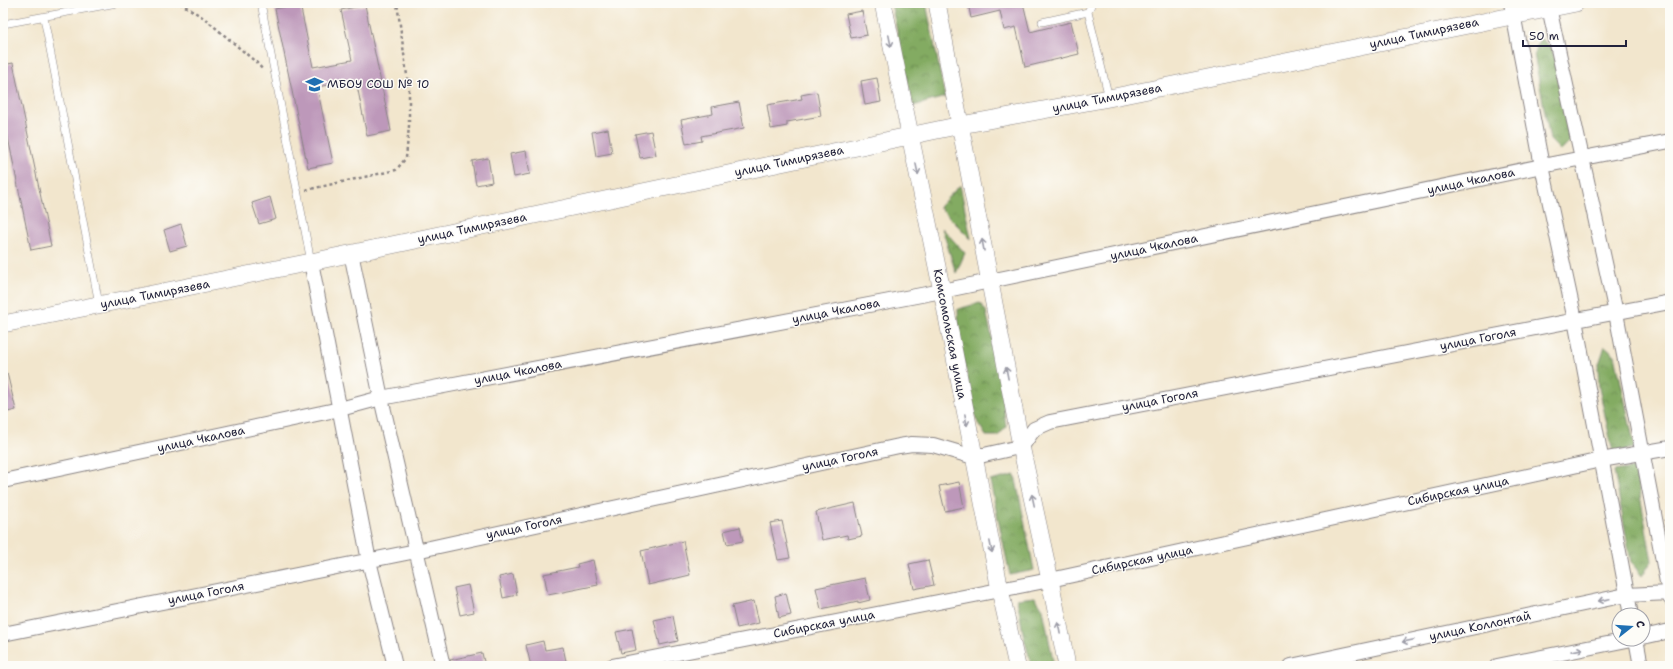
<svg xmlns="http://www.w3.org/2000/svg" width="1673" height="669" font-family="'Shantell Sans',sans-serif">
<defs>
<pattern id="forest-crowns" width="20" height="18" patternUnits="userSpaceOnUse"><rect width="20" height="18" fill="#83ab62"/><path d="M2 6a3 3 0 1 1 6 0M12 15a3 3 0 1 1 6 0" fill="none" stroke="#6b8b52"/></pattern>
</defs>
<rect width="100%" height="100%" fill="#fdfcf7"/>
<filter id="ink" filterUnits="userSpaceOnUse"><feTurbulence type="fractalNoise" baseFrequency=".025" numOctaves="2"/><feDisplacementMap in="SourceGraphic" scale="8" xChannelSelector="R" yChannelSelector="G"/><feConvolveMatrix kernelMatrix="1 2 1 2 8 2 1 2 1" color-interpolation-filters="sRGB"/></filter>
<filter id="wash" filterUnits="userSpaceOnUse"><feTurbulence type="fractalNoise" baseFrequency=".012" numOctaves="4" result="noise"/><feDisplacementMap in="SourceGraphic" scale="16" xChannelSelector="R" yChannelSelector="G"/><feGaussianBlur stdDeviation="0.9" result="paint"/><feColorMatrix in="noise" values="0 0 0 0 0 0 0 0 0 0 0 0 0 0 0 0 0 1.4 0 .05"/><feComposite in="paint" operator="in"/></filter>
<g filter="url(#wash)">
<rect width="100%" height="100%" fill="#f2e6cd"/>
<path fill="url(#forest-crowns)" stroke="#52664e" d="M891,3h35l19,94 -32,9z
M1540,38l12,10 19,93 -10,10 -11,-11 -16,-86z
M960,185l11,54 -32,-32z
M942,228l23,25 -9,20z
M980,303l6,8 13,57 7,59 -8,9h-12l-10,-17 -17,-82 -1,-28z
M1605,346l10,9 20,93 -22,4 -14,-64 -1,-21z
M1635,468l17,93 -10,15 -11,-14 -17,-91z
M1015,475l19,95 -24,5 -20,-94z
M1035,597l8,12 11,57h-22l-8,-28 -7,-39z"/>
<g id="blocks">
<path fill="#bd98ba" d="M968,3h55l7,29 41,-10 8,32 -54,13 -9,-40 -12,3 -4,-19 -29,7z
M300,4l13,63 39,-7 -11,-50 24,-5 26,126 -24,5 -11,-56 -39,7 16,76 -25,5 -33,-159z
M862,11l5,24 -16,3 -5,-24z
M13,63l38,183 -20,4 -28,-137v-48z
M877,78l4,24 -16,3 -4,-24z
M817,92l4,24 -34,6v4l-16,3 -4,-24 35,-6 -1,-4z
M739,102l5,26 -43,8 1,5 -16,3 -5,-24 32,-6 -1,-7z
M608,129l4,24 -16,3 -4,-24z
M651,131l5,24 -16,3 -5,-24z
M526,151l4,23 -16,3 -4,-23z
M488,158l4,24 -16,3 -4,-24z
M270,197l6,22 -17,5 -7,-21z
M181,224l6,22 -17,5 -6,-21z
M3,373h4l9,37 -13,3z
M959,482l5,25 -19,4 -6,-25z
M855,503l7,33 -14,3 -1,-4 -25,5 -6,-28z
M782,521l8,37 -12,2 -8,-37z
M740,527l3,14 -16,3 -3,-13z
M683,541l7,34 -42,10 -7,-34z
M593,560l5,25 -50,10 -4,-21 34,-7 -1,-3z
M928,560l6,25 -20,4 -5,-25z
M513,574l4,21 -14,3 -4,-21z
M865,578l5,22 -12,3v-2l-37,8 -5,-21z
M468,585l6,27 -14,3 -6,-27z
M786,593l5,22 -12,3 -4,-22z
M754,601l5,22 -22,5 -5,-22z
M673,616l5,25 -18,4 -6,-25z
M632,629l4,21 -15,3 -5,-21z
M543,641l2,9 18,-3 4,19h-36l-5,-21z
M482,653l3,13h-34l-1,-6z"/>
</g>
</g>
<g filter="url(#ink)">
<use href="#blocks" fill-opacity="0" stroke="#8a8484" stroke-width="1"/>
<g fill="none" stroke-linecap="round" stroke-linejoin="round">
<defs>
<path id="service" d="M261,3l50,259
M1092,3l-4,9 21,86
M44,18l55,286
M1042,22l46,-10
M3,24l114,-21"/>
<path id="minor" d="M1511,3l31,163 33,154 56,295
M1548,3l68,310 54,285
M351,253l30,145 62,268
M311,262l58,299 26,105
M3,481l337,-72 41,-11 561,-107 600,-125 128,-25
M3,634l413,-83 483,-105 13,-2 21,1 34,10h17l35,-8 6,-5 9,-13 16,-7 620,-120
M1643,637l27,-6
M1636,639l5,27
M612,666l438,-86 551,-120 69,-12
M1291,666l335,-71 44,-2
M1497,666l135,-27"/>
<path id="tertiary" d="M883,3l59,288 58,299 17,76
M937,3l84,443 29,134 17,86
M3,324l308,-62 650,-137 148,-27 467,-95"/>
</defs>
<use href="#service" stroke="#8a8484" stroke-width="8"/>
<use href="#minor" stroke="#8a8484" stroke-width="16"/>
<use href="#tertiary" stroke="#8a8484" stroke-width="18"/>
<path stroke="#8a8484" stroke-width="2.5" stroke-dasharray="3 3" stroke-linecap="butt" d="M180,3l24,15 53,45 6,7
M306,190l90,-20 10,-12 3,-32v-36l-12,-87"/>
<use href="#service" stroke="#fff" stroke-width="7"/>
<use href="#minor" stroke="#fff" stroke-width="14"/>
<use href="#tertiary" stroke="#fff" stroke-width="17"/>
</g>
<defs><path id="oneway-shaft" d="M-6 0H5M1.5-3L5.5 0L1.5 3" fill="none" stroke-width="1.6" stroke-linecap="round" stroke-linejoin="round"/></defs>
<g stroke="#9c9ca7">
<use href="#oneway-shaft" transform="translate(890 41) rotate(78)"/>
<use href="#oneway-shaft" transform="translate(917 169) rotate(78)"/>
<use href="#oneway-shaft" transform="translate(983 245) rotate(-100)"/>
<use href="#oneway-shaft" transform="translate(1007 373) rotate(-101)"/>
<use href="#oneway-shaft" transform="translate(966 420) rotate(79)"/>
<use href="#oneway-shaft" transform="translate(1033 500) rotate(-102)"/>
<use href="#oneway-shaft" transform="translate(991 547) rotate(79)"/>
<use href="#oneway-shaft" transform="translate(1604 600) rotate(168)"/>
<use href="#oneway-shaft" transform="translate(1059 628) rotate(-101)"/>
<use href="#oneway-shaft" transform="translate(1408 641) rotate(168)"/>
<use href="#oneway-shaft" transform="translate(1577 650) rotate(-11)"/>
</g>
</g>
<defs>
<symbol id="school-bare" viewBox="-9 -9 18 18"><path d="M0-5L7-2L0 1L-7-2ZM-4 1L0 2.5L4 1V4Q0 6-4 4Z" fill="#1f6fb2" stroke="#fdfcf7" stroke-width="2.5" paint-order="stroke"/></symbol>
</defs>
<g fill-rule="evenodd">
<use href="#school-bare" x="302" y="72" width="25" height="25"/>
</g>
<g text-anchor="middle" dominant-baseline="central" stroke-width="3" stroke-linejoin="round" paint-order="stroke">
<g font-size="12" fill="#22223b" stroke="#fdfcf7">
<text transform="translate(1424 33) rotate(-12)">улица Тимирязева</text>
<text transform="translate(1107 98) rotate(-11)">улица Тимирязева</text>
<text transform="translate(789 161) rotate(-12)">улица Тимирязева</text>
<text transform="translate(1471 181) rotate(-12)">улица Чкалова</text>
<text transform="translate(472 228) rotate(-12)">улица Тимирязева</text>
<text transform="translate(1154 247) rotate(-12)">улица Чкалова</text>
<text transform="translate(155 294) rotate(-11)">улица Тимирязева</text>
<text transform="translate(836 311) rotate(-11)">улица Чкалова</text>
<text transform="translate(950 334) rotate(79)">Комсомольская улица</text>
<text transform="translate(1478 339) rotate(-11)">улица Гоголя</text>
<text transform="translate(518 372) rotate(-11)">улица Чкалова</text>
<text transform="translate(1160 400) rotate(-11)">улица Гоголя</text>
<text transform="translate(201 439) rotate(-12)">улица Чкалова</text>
<text transform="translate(840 459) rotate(-12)">улица Гоголя</text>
<text transform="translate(1458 491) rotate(-12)">Сибирская улица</text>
<text transform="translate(524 527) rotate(-12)">улица Гоголя</text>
<text transform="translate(1142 560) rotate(-12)">Сибирская улица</text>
<text transform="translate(206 593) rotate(-11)">улица Гоголя</text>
<text transform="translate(824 624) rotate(-11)">Сибирская улица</text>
<text transform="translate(1480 626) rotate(-12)">улица Коллонтай</text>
</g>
<g font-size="12" fill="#22223b" stroke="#fdfcf7" text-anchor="start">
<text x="327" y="84">МБОУ СОШ № 10</text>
</g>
</g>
<rect width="1673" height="669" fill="none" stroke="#fdfcf7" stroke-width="16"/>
<g transform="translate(1631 627) rotate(73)"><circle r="19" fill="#fdfcf7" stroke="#a5a5ac"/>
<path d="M0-3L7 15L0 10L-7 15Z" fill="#1f6fb2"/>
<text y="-6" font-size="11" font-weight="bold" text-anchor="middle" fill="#22223b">С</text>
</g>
<path d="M1523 40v6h103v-6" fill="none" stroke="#22223b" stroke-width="2"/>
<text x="1529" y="40" font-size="12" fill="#22223b" stroke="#fdfcf7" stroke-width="3" paint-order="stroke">50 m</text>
</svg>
